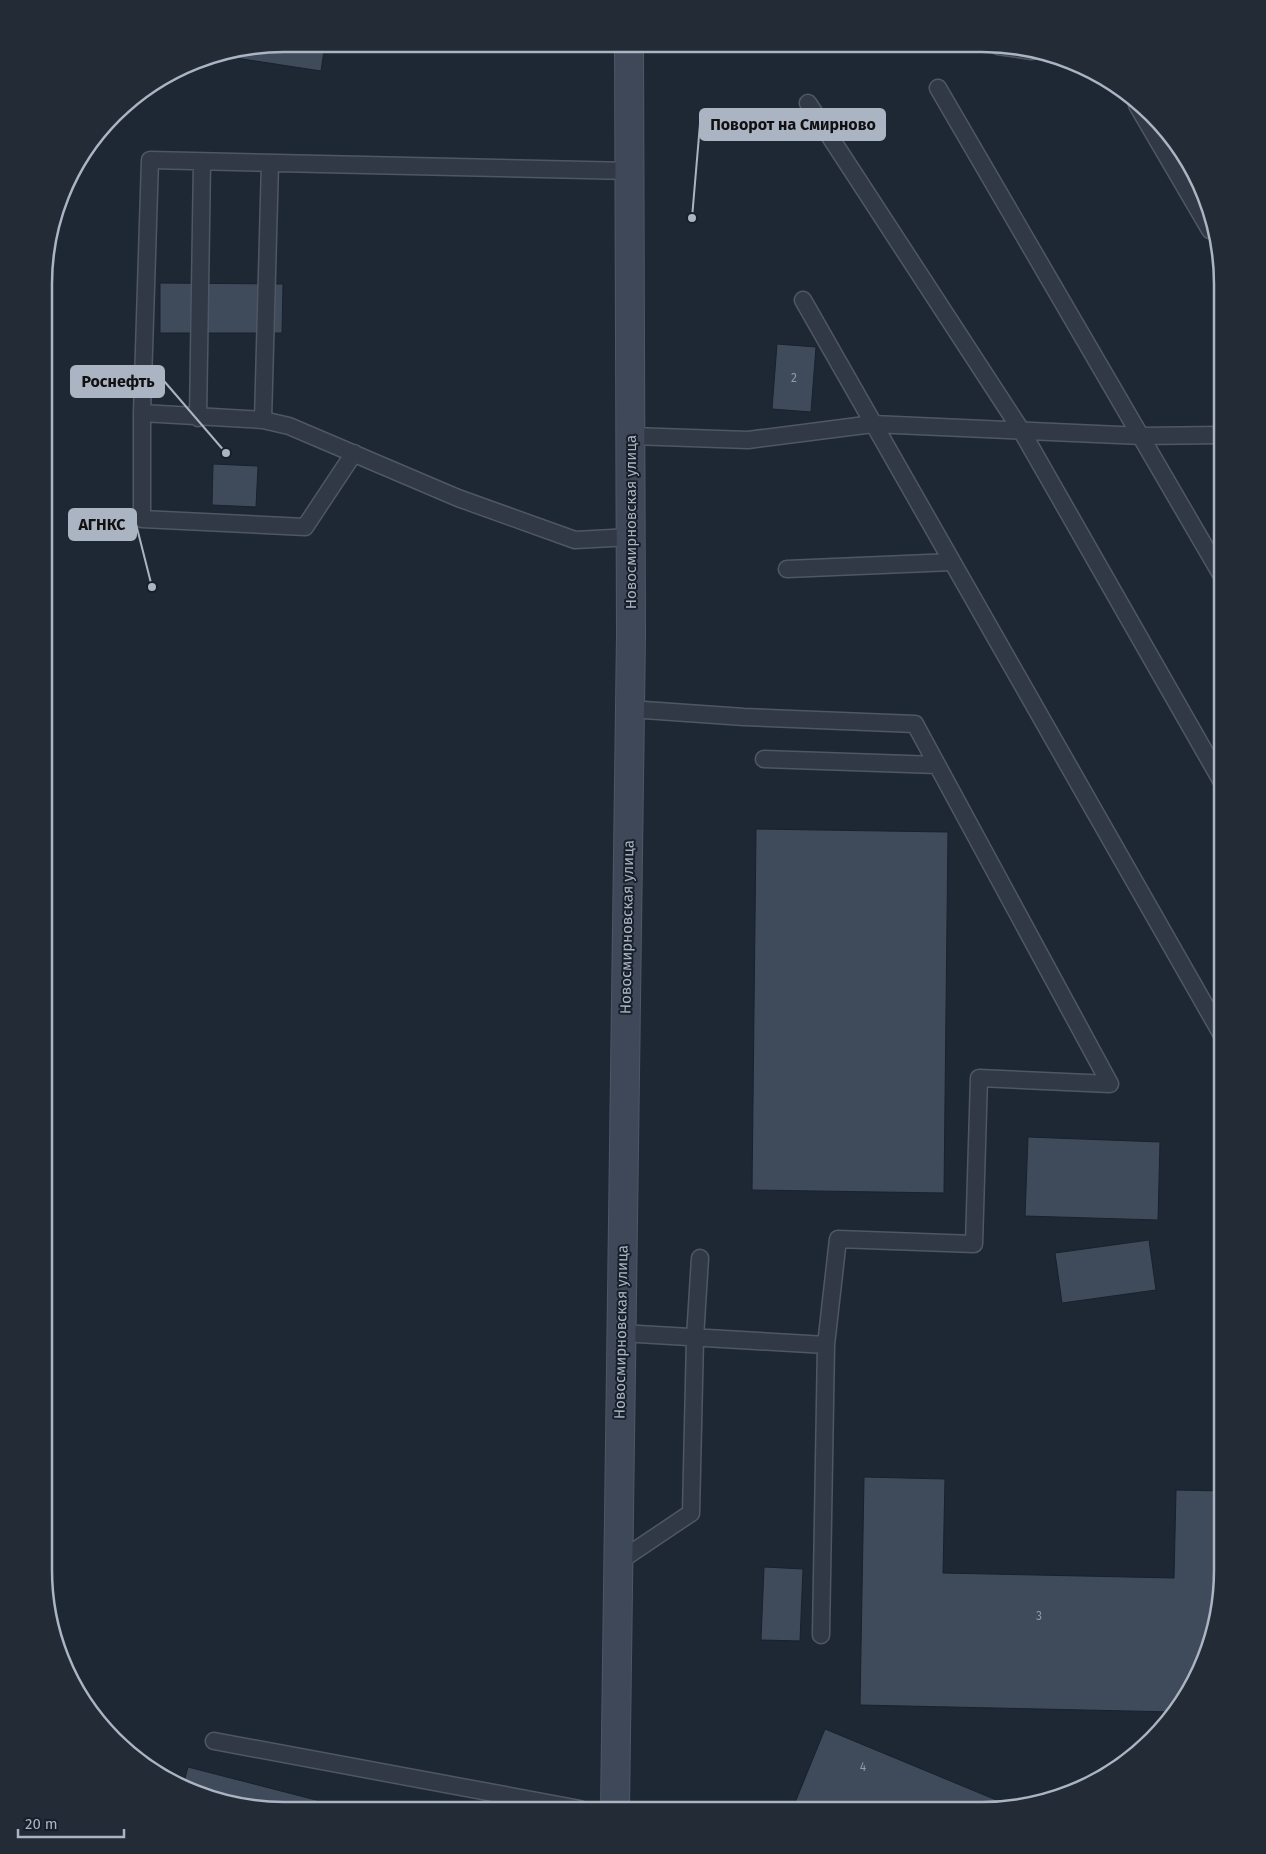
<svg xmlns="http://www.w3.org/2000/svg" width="1266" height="1854" font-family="'Fira Sans',sans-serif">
<rect width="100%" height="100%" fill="#1e2835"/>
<path fill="#3f4a5a" stroke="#19212c" d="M285,44h40l-4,27 -105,-16z
M160,283l123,1 -1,49h-122z
M777,344l39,3 -5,65 -39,-3z
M213,464l45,2 -2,41 -44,-2z
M756,829l192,3 -4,361 -192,-3z
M1028,1137l132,5 -2,78 -133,-4z
M1149,1240l7,50 -94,13 -7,-50z
M864,1477l81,2 -2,94 231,5 2,-88 46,1v94l-13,62 -28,56 -7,9 -314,-7z
M764,1567l39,2 -3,72 -39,-1z
M825,1729l181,75 -24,6h-190z
M188,1767l159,41h-93l-70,-26z"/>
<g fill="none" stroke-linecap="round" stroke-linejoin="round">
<defs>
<path id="lane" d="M998,46l34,5
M938,88l284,488
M808,103l213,327 201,352
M1137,105l73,125
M630,171l-480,-11 -8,253 121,7 26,6 169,72 117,42 56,-3
M803,300l419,735
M142,413v106l163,8 49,-74
M198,418l4,-256
M263,420l7,-257
M632,436l116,4 125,-16 269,12 80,-1
M787,569l165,-7
M764,759l173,6
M621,1333l205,12 12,-106 136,5 5,-166 131,6 -195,-360 -171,-7 -114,-8
M618,1562l73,-49 4,-175 5,-80
M821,1635l5,-290
M214,1741l366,68"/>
<path id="secondary" d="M615,1809l16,-1175 -2,-589"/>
</defs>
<use href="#lane" stroke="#4f5764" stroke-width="19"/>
<use href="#secondary" stroke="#4f5764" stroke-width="30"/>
<use href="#lane" stroke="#313946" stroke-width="16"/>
<use href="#secondary" stroke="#3f4859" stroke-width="28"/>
</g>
<g text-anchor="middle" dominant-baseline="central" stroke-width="4" stroke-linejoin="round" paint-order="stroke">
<g font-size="12" fill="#909aa9">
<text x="794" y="378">2</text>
<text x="1039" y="1616">3</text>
<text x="863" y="1767">4</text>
</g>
<g font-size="15" fill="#abb4c3" stroke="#171f2a">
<text transform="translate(631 522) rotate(-90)">Новосмирновская улица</text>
<text transform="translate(627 927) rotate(-89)">Новосмирновская улица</text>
<text transform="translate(621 1332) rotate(-89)">Новосмирновская улица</text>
</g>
</g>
<path d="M0 0H1266V1854H0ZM284 52H982A232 232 0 0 1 1214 284V1570A232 232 0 0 1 982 1802H284A232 232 0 0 1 52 1570V284A232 232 0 0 1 284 52Z" fill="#232b36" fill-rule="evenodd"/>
<path fill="none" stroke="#abb4c3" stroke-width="2.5" d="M284 52H982A232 232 0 0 1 1214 284V1570A232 232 0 0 1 982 1802H284A232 232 0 0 1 52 1570V284A232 232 0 0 1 284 52Z"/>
<path fill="none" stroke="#abb4c3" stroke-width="2" d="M692 218L700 124M226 453L164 381M152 587L136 524"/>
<g fill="#abb4c3" stroke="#171f2a" stroke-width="2">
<circle cx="692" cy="218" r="5"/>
<circle cx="226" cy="453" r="5"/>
<circle cx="152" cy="587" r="5"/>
</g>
<g fill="#abb4c3" stroke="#abb4c3" stroke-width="2">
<rect x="700" y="109" width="185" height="31" rx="5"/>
<rect x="71" y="366" width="93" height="31" rx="5"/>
<rect x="69" y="509" width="67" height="31" rx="5"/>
</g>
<g font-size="16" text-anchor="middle" font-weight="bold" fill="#111">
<text x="793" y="130">Поворот на Смирново</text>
<text x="118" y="387">Роснефть</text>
<text x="102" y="530">АГНКС</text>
</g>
<path d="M18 1829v8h106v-8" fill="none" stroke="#abb4c3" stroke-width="2.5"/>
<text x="25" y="1829" font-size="15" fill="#abb4c3" stroke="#171f2a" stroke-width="4" paint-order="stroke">20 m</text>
</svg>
